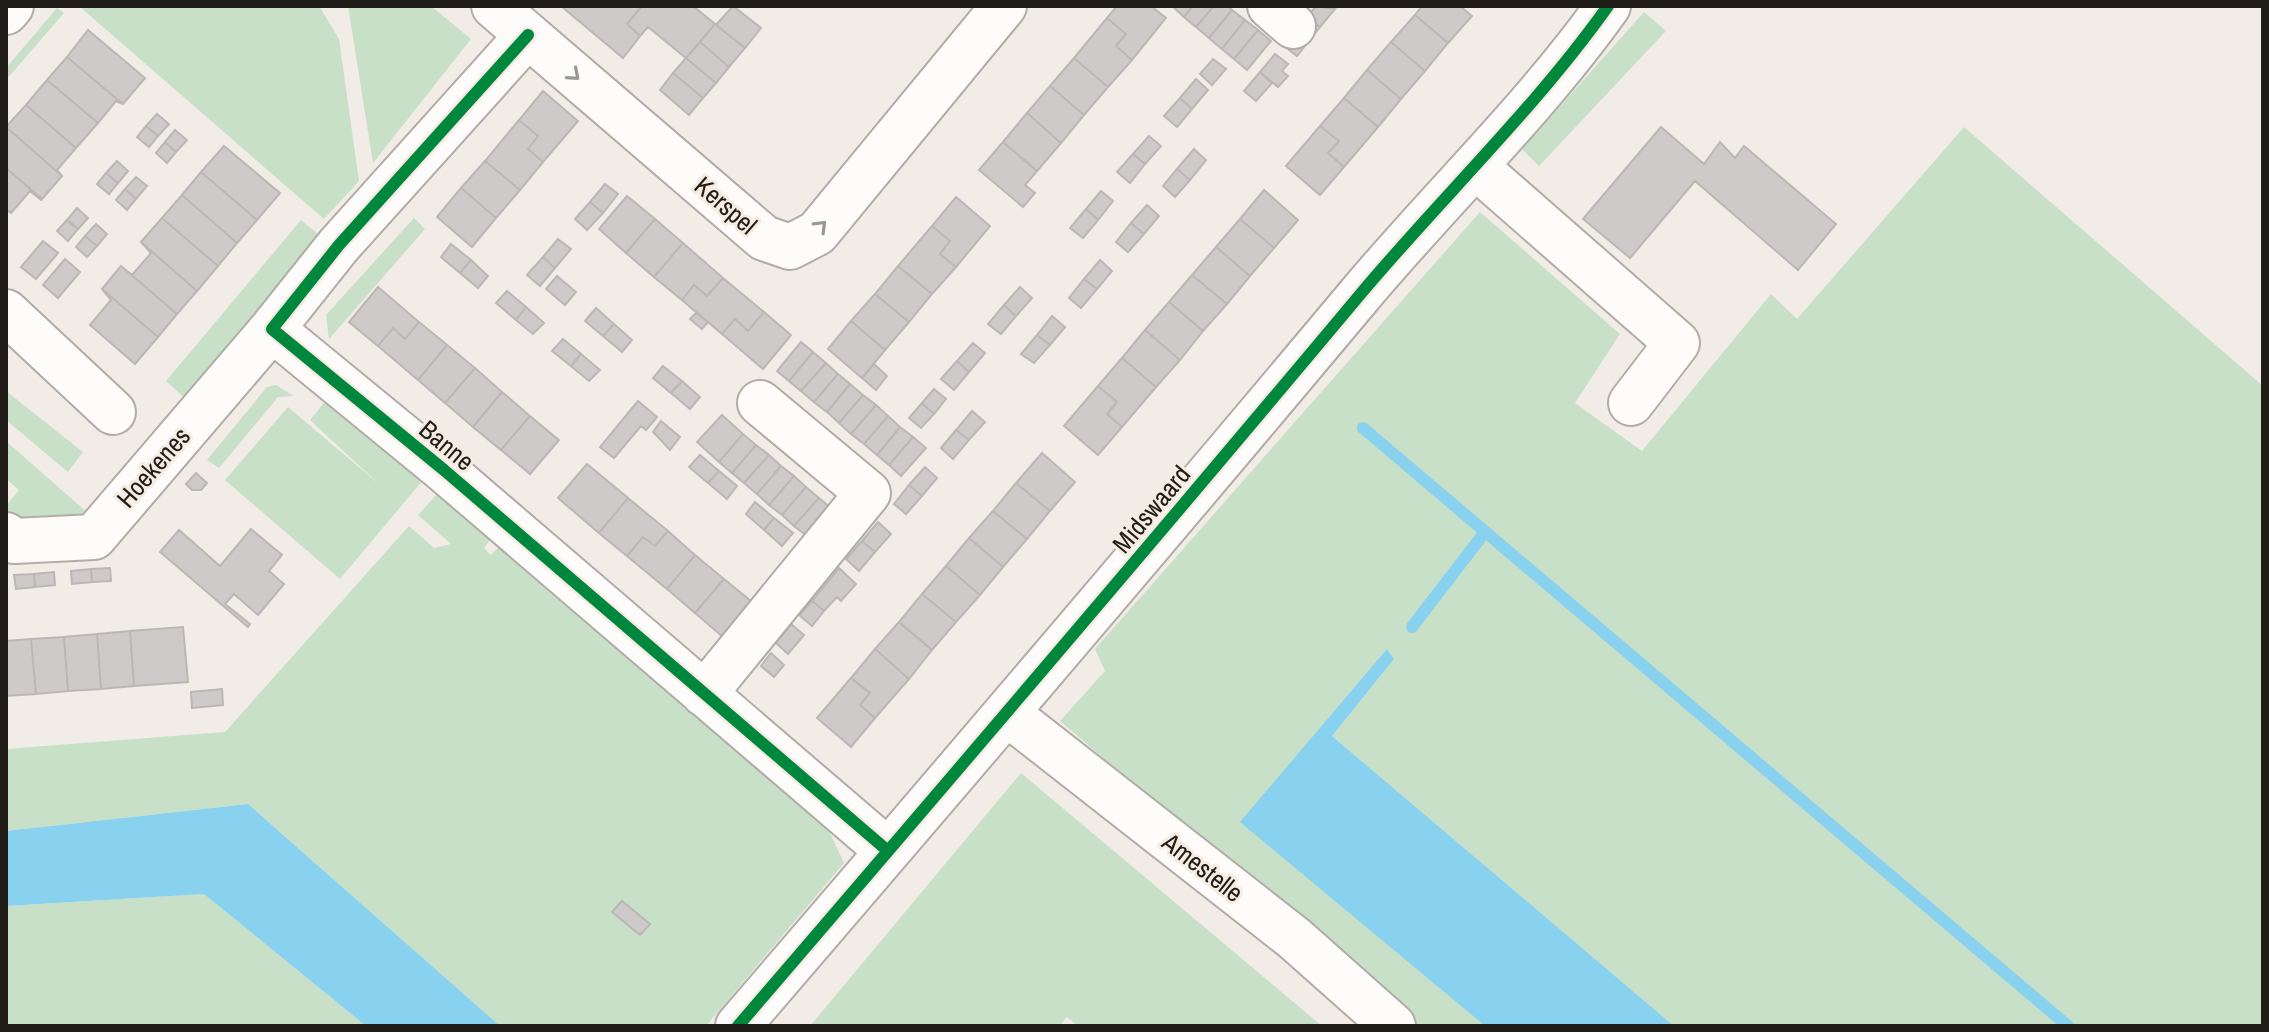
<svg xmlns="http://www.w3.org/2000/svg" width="2269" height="1032" font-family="'Archivo Narrow',sans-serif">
<rect width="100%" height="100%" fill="#f2ece7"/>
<path fill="#c7e0c7" d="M79,6h240l20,33 20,142 -35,38z
M348,6h83l40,33 -98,124z
M57,8l7,5 -58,67v-12z
M1644,12l22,19 -127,135 -17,-17z
M1964,127l299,259v640h-589l-342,-290 62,-77 -153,163 244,204h-67l-358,-305 45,-50 -10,-22 385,-437 140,122 -45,69 67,48 129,-157 26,25z
M414,218l11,11 -96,110 -3,-24z
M301,220l24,20 -137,161 -22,-20z
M276,385l18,11 -16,1 -59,71 -12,-8 60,-73z
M6,391l77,61 -15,20 -62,-52z
M327,399l96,81 -83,99 -115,-99 63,-73 92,78 -70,-65z
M6,441l85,75 -71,12 -14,-12v-10l13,-16 -13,-11z
M438,493l52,47 -6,8 7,7 9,-9 319,263 25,54 -138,163h-206l-252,-222 -242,27v-82l219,-17 184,-206 25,22 17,-4 -33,-29z
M1021,773l301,253h-244l-11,-9 -8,9h-249z
M204,894l162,132h-360v-120z"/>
<path fill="#88d1ef" d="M1387,649l7,10 -62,77 342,290h-189l-245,-204z
M248,804l252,222h-134l-162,-132 -198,12v-75z"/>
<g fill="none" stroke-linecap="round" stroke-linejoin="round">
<path stroke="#88d1ef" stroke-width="12" d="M1363,428l705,598
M1412,627l73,-95"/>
</g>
<path fill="#cecac9" stroke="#bbb7b6" stroke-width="2" d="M561,6h81l-15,18 13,12 -17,22z
M642,6h51l22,18 -29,34 -38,-31 -8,9 -13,-12z
M733,6l28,22 -16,20 -29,-23z
M1117,6h34l15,12 -34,42 -16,-14 10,-12 -19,-16z
M1172,6h21l-9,11z
M1193,6h21l-18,21 -12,-10z
M1214,6h14l4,4 -23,28 -13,-11z
M1316,6l19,3 -15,18 -13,-10z
M1422,6h38l12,10 -24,27 -33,-28z
M1232,10l13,10 -23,29 -13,-11z
M1415,15l33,28 -23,28 -34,-29z
M1307,17l13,10 -23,29 -14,-11z
M1107,18l19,16 -10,12 16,14 -24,27 -34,-29z
M1245,20l13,10 -24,29 -12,-10z
M715,24l30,24 -16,19 -29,-25z
M88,30l57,48 -22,26 -56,-47z
M1258,30l13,11 -24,29 -13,-11z
M700,42l29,25 -13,16 -30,-25z
M1391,42l34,29 -24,28 -34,-29z
M1275,54l13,10 -6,7 6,5 -10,11 -18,-15z
M67,57l56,47 -7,-3 -18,22 -51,-43z
M686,58l30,25 -13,15 -30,-25z
M1074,58l34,29 -24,28 -34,-29z
M1213,59l13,10 -14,16 -12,-11z
M1367,70l34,29 -23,28 -34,-29z
M1260,72l12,11 -16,18 -12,-10z
M673,73l30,25 -14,17 -29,-25z
M1196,79l12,11 -16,19 -12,-11z
M47,80l51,43 -22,25 -50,-43z
M1050,86l34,29 -23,28 -34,-30z
M543,91l35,30 -35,41 -15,-13 10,-13 -19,-16z
M1180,98l12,11 -15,18 -13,-11z
M1344,98l34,29 -34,40 -16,-14 11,-12 -19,-15z
M26,105l50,43 -19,22 5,6 -56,-49z
M1027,113l34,30 -24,28 -34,-29z
M157,114l12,10 -11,12 -12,-10z
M519,120l19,16 -10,13 15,13 -23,28 -35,-29z
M146,126l12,10 -9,11 -12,-10z
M1320,126l19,15 -11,12 16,14 -24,28 -34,-29z
M6,127l56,49 -20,23 -36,-31z
M1661,127l43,37 16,-22 15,16 9,-12 92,78 -38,46 -103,-89 -65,77 -47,-39z
M175,130l12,10 -11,12 -11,-10z
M1149,136l12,10 -16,18 -12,-10z
M165,142l11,10 -9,11 -11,-10z
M1003,142l34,29 -12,14 10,8 -12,14 -44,-37z
M224,146l56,47 -23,27 -56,-48z
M1194,149l12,11 -16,20 -13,-11z
M1133,154l12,10 -15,19 -13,-11z
M117,161l11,10 -10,12 -12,-10z
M485,161l35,29 -24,28 -35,-30z
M6,168l36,31 -1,1 -11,-9 -19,22 -5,-4z
M1177,169l13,11 -15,17 -12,-11z
M201,172l56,48 -20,23 -55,-48z
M106,173l12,10 -9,11 -12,-10z
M136,177l11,9 -11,13 -11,-10z
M605,184l13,10 -15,19 -13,-11z
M461,188l35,30 -24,29 -35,-30z
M125,189l11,10 -9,11 -11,-10z
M1264,190l34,30 -24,28 -34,-29z
M1101,191l12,10 -15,19 -12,-11z
M182,195l55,48 -19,23 -56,-48z
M627,196l28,23 -29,34 -27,-24z
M956,197l34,29 -34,41 -16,-13 10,-13 -18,-15z
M590,202l13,11 -16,17 -12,-11z
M1147,205l12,11 -15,18 -13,-11z
M77,208l11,10 -10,11 -11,-9z
M1086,209l12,11 -15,18 -13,-10z
M162,218l56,48 -21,25 -56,-49z
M655,219l28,24 -29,34 -28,-24z
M1240,219l34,29 -24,28 -34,-29z
M67,220l11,9 -10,12 -11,-10z
M1131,223l13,11 -16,18 -12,-10z
M96,224l11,10 -10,12 -12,-10z
M932,226l18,15 -10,13 16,13 -24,27 -34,-28z
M85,236l12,10 -10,11 -11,-10z
M558,239l13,10 -16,19 -12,-11z
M43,241l15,12 -22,26 -15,-12z
M141,242l56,49 -20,23 -56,-48 11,9 19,-22z
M683,243l40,35 -16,18 -13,-11 -12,15 -28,-23z
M451,244l20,16 -11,13 -19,-16z
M1216,247l34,29 -23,28 -35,-29z
M543,257l12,11 -15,18 -13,-11z
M65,259l15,13 -22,26 -15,-13z
M471,260l17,16 -10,12 -18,-15z
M1100,260l12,11 -15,18 -13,-10z
M121,266l56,48 -19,23 -56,-48z
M898,266l34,28 -23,28 -34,-28z
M1192,275l35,29 -24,27 -34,-29z
M557,276l19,16 -11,13 -19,-16z
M723,278l41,34 -16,19 -13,-12 -13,15 -40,-34 12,-15 13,11z
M1084,279l13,10 -16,19 -12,-10z
M378,287l41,35 -14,17 -12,-11 -15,18 -29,-24z
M1020,287l12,11 -16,18 -12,-11z
M102,289l56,48 -23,27 -45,-39 21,-25z
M507,291l19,16 -10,13 -20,-17z
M875,294l34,28 -24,28 -34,-29z
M1169,302l34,29 -23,29 -35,-30z
M1004,305l12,11 -15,18 -13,-10z
M526,307l18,16 -11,11 -17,-14z
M596,308l18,16 -11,12 -18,-15z
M764,312l27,23 -28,34 -41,-35 13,-15 13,12z
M696,313l12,9 -6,7 -12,-10z
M1052,316l13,11 -15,18 -13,-10z
M851,321l34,29 -23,28 -34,-29z
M419,322l28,23 -29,35 -40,-34 15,-18 12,11z
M614,324l18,16 -10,12 -19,-16z
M1145,330l35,30 -24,27 -34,-29z
M1037,335l13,10 -16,18 -13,-9z
M563,339l18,15 -10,12 -19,-15z
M801,342l12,10 -24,29 -12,-10z
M973,343l12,10 -16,19 -12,-11z
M447,345l28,23 -30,35 -27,-23z
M813,352l13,11 -25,28 -12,-10z
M581,354l19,16 -11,11 -18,-15z
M1122,358l34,29 -34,40 -15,-13 10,-12 -19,-16z
M957,361l12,11 -15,18 -13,-11z
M826,363l12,11 -24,28 -13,-11z
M874,364l13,12 -11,14 -14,-12z
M663,366l19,15 -11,12 -18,-15z
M475,368l27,24 -29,35 -28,-24z
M838,374l12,10 -23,28 -13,-10z
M682,381l18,16 -10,12 -19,-16z
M850,384l13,11 -24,28 -12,-11z
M1098,386l19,16 -10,12 15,13 -24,28 -34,-29z
M934,389l12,10 -12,15 -12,-11z
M502,392l28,24 -29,34 -28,-23z
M863,395l13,10 -25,29 -12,-11z
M638,401l19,16 -11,13 -5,-4 -27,32 -14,-11z
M922,403l12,11 -13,14 -12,-10z
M876,405l12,11 -24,28 -13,-10z
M972,411l13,11 -16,18 -13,-10z
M722,415l21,19 -24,28 -22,-20z
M530,416l29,24 -29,34 -29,-24z
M888,416l12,11 -23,28 -13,-11z
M661,421l19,16 -10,13 -17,-18z
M900,427l13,10 -24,28 -12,-10z
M956,430l13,10 -16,19 -12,-11z
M743,434l13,11 -24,28 -13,-11z
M913,437l13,11 -25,28 -12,-11z
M756,445l13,10 -25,28 -12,-10z
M1042,453l33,29 -25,29 -34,-28z
M700,455l19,16 -11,12 -19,-16z
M769,455l12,11 -24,28 -13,-11z
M587,464l41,34 -29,35 -41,-35z
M781,466l13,10 -25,29 -12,-11z
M925,467l12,11 -15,18 -13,-11z
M719,471l18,15 -10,13 -19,-16z
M196,473l11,10 -6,7h-9l-6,-6z
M794,476l12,11 -24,28 -13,-10z
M1016,483l34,28 -23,28 -34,-28z
M909,485l13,11 -16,18 -12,-10z
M806,487l13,11 -25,28 -12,-11z
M628,498l40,33 -13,15 -12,-9 -16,19 -28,-23z
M819,498l12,10 -24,28 -13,-10z
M755,502l19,16 -10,12 -18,-16z
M993,511l34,28 -24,28 -34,-29z
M774,518l19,15 -11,13 -18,-16z
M878,522l13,12 -16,18 -13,-11z
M251,529l31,26 -13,16 15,13 -26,31 -24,-21 -9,10 25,20 -2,3 -88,-75 19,-22 41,36z
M668,531l27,24 -28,34 -40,-33 16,-19 12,9z
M969,538l34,29 -23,28 -34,-29z
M862,541l13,11 -16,19 -13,-12z
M695,555l29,24 -29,34 -28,-24z
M946,566l34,29 -24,27 -34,-28z
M110,568l1,13 -19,1 -1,-13z
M839,568l17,16 -15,17 -4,-4 -13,14 -12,-10z
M91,569l1,13 -20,2 -1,-13z
M54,572l1,13 -20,2 -1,-13z
M34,574l1,13 -19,2 -2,-14z
M724,579l28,23 -29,35 -28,-24z
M922,594l34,28 -24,28 -33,-28z
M812,601l12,10 -12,15 -13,-11z
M899,622l33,28 -23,29 -34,-30z
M791,624l13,11 -16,19 -12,-11z
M183,627l5,55 -54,4 -4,-55z
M130,631l4,55 -33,3 -4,-55z
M97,634l4,55 -33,2 -4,-54z
M64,637l4,54 -32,3 -5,-55z
M31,639l5,55 -30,2v-55z
M875,649l34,30 -34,39 -15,-13 10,-12 -19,-15z
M771,653l13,12 -10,12 -13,-11z
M851,678l19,15 -10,12 15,13 -24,29 -34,-29z
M222,689l1,16 -31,3 -1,-16z
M622,901l28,23 -10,11 -28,-23z"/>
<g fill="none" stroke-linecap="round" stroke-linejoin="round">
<defs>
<path id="minor" d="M494,6l270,232 26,9 27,-14 187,-227
M1270,6l23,20
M6,12l5,-6
M528,35l-189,210 -67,84 172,141 444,381
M1475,166l202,177 -46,60
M6,312l107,100
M6,535l8,6 80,-4 178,-208
M704,694l164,-201 -108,-90
M1008,714l286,224 99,88
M738,1026c208,-242 415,-484 620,-729 81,-97 176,-187 250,-291"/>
</defs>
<use href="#minor" stroke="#b1aca8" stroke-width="48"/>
<use href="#minor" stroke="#fdfcfb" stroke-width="44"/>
<defs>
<path id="cycleway" d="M528,35l-189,210 -67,84 172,141 444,381
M738,1026c208,-242 415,-484 620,-729 81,-97 176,-187 250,-291"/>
</defs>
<use href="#cycleway" stroke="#f7ece2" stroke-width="17"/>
<use href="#cycleway" stroke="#00873e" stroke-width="12"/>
</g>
<defs><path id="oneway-chevron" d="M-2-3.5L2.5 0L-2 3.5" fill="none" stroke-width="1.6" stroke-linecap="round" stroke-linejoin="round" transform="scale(2)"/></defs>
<g stroke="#9a9895">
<use href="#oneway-chevron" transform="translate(574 75) rotate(41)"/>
<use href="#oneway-chevron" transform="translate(821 226) rotate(-45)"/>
</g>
<g text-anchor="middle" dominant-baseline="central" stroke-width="6" stroke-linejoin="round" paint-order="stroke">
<g font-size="26" fill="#201d19" stroke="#f7ece2">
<text transform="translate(726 205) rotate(41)">Kerspel</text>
<text transform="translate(447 445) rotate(40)">Banne</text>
<text transform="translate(153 467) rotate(-49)">Hoekenes</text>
<text transform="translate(1151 509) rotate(-50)">Midswaard</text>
<text transform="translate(1203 867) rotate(38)">Amestelle</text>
</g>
</g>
<rect width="2269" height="1032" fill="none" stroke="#201d19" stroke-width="16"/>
</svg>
